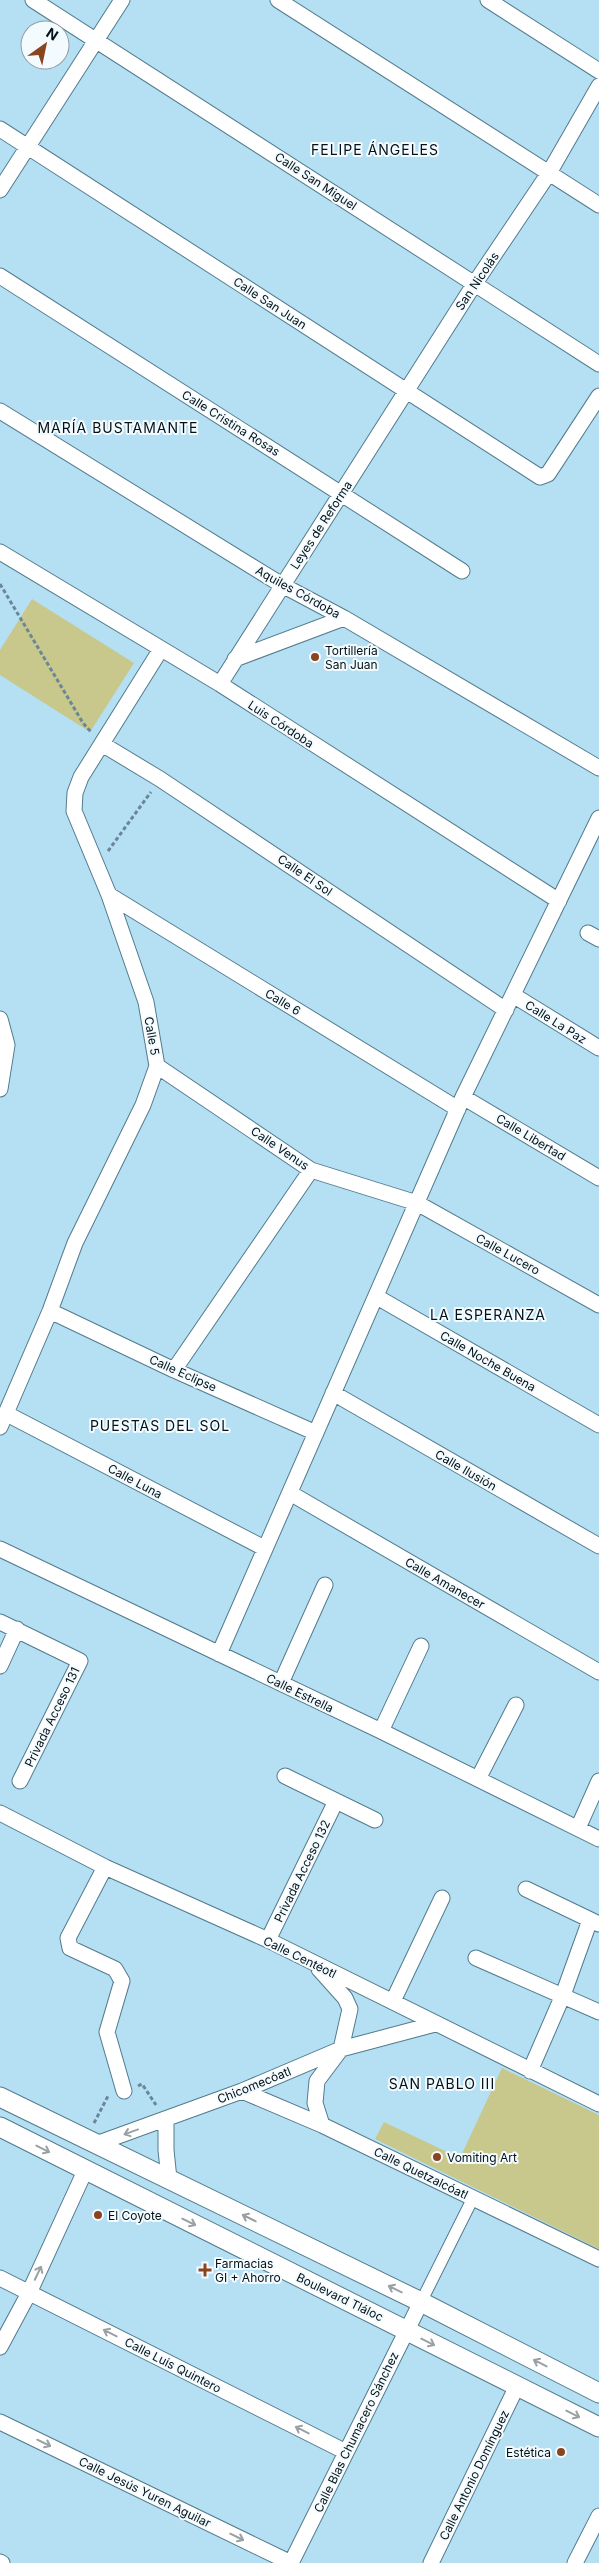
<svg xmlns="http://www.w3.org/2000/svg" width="599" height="2563" font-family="Inter,sans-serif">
<rect width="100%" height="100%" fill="#b5e0f4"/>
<path fill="#c8c78c" d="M32,599l102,64 -44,69 -90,-57v-25z
M502,2068l97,47v134l-224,-110 9,-17 76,36z"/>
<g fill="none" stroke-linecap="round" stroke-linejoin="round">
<defs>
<path id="pedestrian" d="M421,2302l52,-104"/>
<path id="minor" d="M33,0l566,364
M278,0l321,205
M488,0l111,71
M0,129l540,348 8,-3 51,-78
M0,190l122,-190
M0,276l462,295
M0,411l282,174 62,33 255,150
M0,552l220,132 339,217
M235,659l109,-41
M220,684l255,-401 74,-110 50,-87
M102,744l58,35 346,231
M109,895l349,214
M588,933l11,6
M513,995l86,53
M0,1019l7,26 -7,44
M157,1066l154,104 106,33 182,102
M463,1097l136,81
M377,1297l222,128
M50,1311l124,59 142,63
M174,1370l137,-200
M333,1393l266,153
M7,1414l257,134
M0,1427l50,-116 25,-68 68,-138 14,-39 -11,-64 -37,-107 -35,-84 1,-18 6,-16 80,-128
M290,1493l309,179
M0,1549l381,182 218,108
M0,1622l80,39 -60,120
M219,1654l244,-557 136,-279
M0,1666l17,-37
M281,1683l44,-98
M381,1731l40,-85
M285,1776l90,44
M478,1779l38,-74
M0,1813l105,54 163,73 331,164
M578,1828l21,-47
M105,1867l-37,71 2,10 45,21 7,12 -15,51 17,59
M526,1889l73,35
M268,1940l68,-139
M476,1958l123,54
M319,1969l26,29 5,11 -9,40 -24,32 -2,22 7,22
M393,2001l49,-103
M530,2071l33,-76 27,-75
M242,2091l80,34 277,134
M166,2119v31l3,29
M96,2144l146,-53 99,-42 94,-25
M0,2278l346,174
M0,2347l29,-54 56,-122
M0,2422l291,141
M0,2562l2,1
M291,2563l130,-261
M431,2563l86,-177
M575,2563l24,-47"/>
<path id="tertiary" d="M0,2097l421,205 178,91
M0,2127l599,300"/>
</defs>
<use href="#pedestrian" stroke="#527b8c" stroke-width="13"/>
<use href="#minor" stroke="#527b8c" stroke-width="17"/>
<use href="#tertiary" stroke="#527b8c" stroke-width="21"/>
<path stroke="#698796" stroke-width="3" stroke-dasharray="4 2.5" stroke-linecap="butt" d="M0,584l83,139 8,9
M108,851l43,-59
M138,2086l4,-2 14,21
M94,2123l14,-27"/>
<use href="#pedestrian" stroke="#fff" stroke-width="11"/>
<use href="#minor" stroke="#fff" stroke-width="15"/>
<use href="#tertiary" stroke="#fff" stroke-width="19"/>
</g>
<defs><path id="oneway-shaft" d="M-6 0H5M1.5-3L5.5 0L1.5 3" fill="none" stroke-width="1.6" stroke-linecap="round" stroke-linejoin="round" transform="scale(1.25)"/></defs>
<g stroke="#9aa0a3">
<use href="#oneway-shaft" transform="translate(131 2132) rotate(160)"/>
<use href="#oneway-shaft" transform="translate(43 2149) rotate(27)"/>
<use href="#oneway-shaft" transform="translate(249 2218) rotate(-154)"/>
<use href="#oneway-shaft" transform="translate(189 2222) rotate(26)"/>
<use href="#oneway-shaft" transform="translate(38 2273) rotate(-65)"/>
<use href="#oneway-shaft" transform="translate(395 2289) rotate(-154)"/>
<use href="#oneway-shaft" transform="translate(110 2333) rotate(-153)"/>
<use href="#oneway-shaft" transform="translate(428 2342) rotate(27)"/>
<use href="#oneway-shaft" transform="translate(540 2363) rotate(-153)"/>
<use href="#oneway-shaft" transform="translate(573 2414) rotate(27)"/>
<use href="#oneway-shaft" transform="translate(302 2430) rotate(-153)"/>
<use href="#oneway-shaft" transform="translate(44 2443) rotate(26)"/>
<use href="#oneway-shaft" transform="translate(237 2537) rotate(26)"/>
</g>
<g fill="#8a441e" stroke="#f3fbff" stroke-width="2">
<circle cx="315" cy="657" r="5"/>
<circle cx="437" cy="2157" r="5"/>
<circle cx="98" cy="2215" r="5"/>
<path d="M202.5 2262.5h5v5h5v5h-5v5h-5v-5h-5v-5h5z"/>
<circle cx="561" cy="2452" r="5"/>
</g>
<g text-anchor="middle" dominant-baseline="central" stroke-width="4" stroke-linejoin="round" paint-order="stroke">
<g font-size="12" fill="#031118" stroke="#f3fbff">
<text transform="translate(316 181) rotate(33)">Calle San Miguel</text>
<text transform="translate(477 281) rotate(-56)">San Nicolás</text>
<text transform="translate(270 303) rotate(33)">Calle San Juan</text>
<text transform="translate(231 423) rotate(32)">Calle Cristina Rosas</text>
<text transform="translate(321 525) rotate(-57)">Leyes de Reforma</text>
<text transform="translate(298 592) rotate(29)">Aquiles Córdoba</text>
<text transform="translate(281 724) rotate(33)">Luis Córdoba</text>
<text transform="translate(305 875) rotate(34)">Calle El Sol</text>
<text transform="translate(283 1002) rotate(31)">Calle 6</text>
<text transform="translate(556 1022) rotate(32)">Calle La Paz</text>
<text transform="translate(152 1036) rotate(80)">Calle 5</text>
<text transform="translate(531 1137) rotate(31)">Calle Libertad</text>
<text transform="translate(280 1148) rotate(34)">Calle Venus</text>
<text transform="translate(508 1254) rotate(29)">Calle Lucero</text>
<text transform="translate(488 1361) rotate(30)">Calle Noche Buena</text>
<text transform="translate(183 1373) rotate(24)">Calle Eclipse</text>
<text transform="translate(466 1470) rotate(30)">Calle Ilusión</text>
<text transform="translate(135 1481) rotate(28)">Calle Luna</text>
<text transform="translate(445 1583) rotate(30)">Calle Amanecer</text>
<text transform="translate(300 1693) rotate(26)">Calle Estrella</text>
<text transform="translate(52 1717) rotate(-64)">Privada Acceso 131</text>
<text transform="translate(302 1871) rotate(-64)">Privada Acceso 132</text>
<text transform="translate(300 1957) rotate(26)">Calle Centéotl</text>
<text transform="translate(254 2085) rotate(-22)">Chicomecóatl</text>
<text transform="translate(421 2173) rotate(26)">Calle Quetzalcóatl</text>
<text transform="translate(340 2297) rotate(26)">Boulevard Tláloc</text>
<text transform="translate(173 2365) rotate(27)">Calle Luis Quintero</text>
<text transform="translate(356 2432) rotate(-64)">Calle Blas Chumacero Sánchez</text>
<text transform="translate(474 2475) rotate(-64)">Calle Antonio Domínguez</text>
<text transform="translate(145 2492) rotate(26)">Calle Jesús Yuren Aguilar</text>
</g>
<g font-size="12" fill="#031118" stroke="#f3fbff" text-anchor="start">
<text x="325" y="650">Tortillería<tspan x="325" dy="14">San Juan</tspan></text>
<text x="447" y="2157">Vomiting Art</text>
<text x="108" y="2215">El Coyote</text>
<text x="215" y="2263">Farmacias<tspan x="215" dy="14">GI + Ahorro</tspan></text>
<text x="551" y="2452" text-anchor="end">Estética</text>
</g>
<g font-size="14" letter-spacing="1" fill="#031118" stroke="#f3fbff">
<text x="375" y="149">FELIPE ÁNGELES</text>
<text x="118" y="427">MARÍA BUSTAMANTE</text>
<text x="488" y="1314">LA ESPERANZA</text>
<text x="160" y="1425">PUESTAS DEL SOL</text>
<text x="442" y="2083">SAN PABLO III</text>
</g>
</g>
<g transform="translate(45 45) rotate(33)"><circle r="24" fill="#f3fbff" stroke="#939da3"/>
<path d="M0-4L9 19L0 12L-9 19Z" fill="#8a441e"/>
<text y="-8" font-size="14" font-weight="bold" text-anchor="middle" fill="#031118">N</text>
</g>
</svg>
